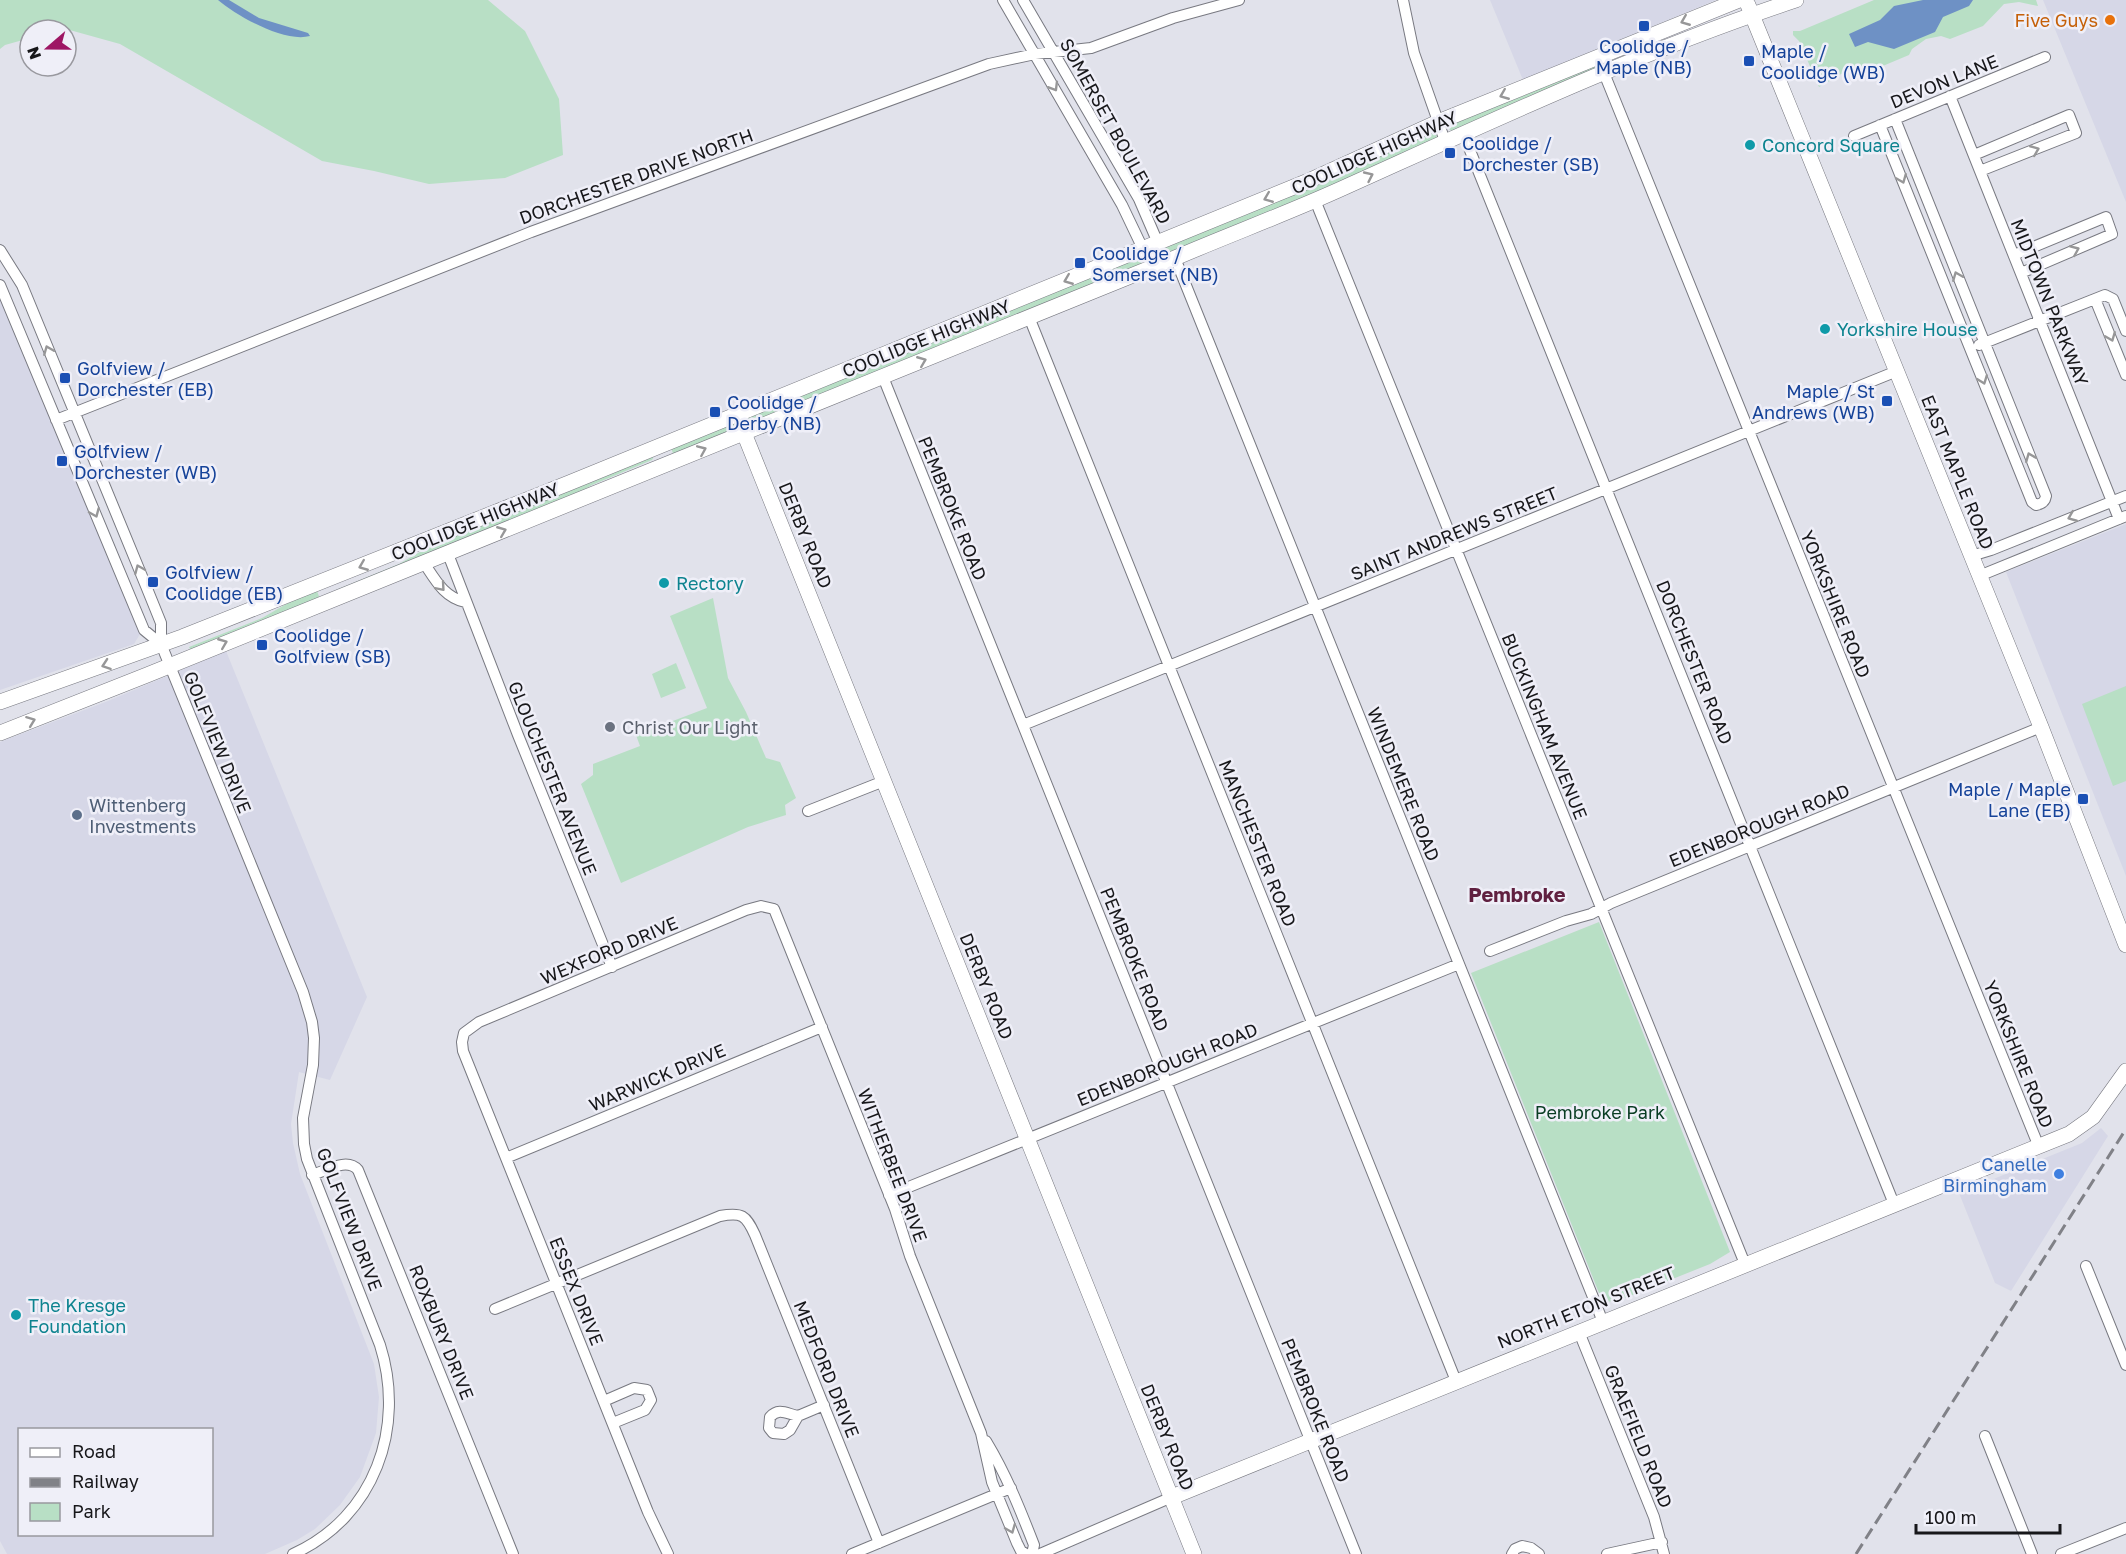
<svg xmlns="http://www.w3.org/2000/svg" width="2126" height="1554" font-family="'Golos Text',sans-serif">
<rect width="100%" height="100%" fill="#e1e2eb"/>
<path fill="#d6d7e7" fill-rule="evenodd" d="M1490,0h226l-193,80z
M2043,0h83v202z
M0,292l140,336v6l-6,10 -134,46z
M2126,524v352l-120,-304z
M226,651l141,346 -37,83 -31,-8 -8,52 2,19 7,31 74,190 5,33 -3,36 -16,44 -20,28 -25,24 -18,11 -32,14h-258l-7,-13v-799l108,-41zM20,1430h192v104h-192z
M2101,1128l7,8 -97,155 -16,-8 -36,-90 123,-50z"/>
<path fill="#b8dfc5" d="M0,0h488l37,31 34,68 4,56 -58,23 -76,6 -55,-13 -52,-10 -202,-117 -54,-15 -36,1v8l-25,7 -5,4z
M1874,0h162l2,6 -19,-4 -15,2 -21,22 -33,13 -9,-3 -15,3 -14,10 -3,6 -43,18c-19,-9 -31,7 -47,14l-20,-46 -6,-6v-4h7z
M1611,59v3l-158,70 -4,-3v-4z
M1433,131l3,2 1,5 -87,41 -183,74 -1,-1 -1,-5z
M1138,258l3,2 1,5 -468,191 -3,-8z
M654,456l-2,4 -60,25 -28,16 -227,91 -1,-2 63,-26 33,-19z
M317,591l3,8 -129,52 -2,-4 73,-29 33,-19z
M713,598l15,80 18,34 20,46 14,4 16,36 -11,7 1,10 -38,12 -127,56 -40,-99 12,-9v-11l47,-18 -4,-11 71,-27 -37,-92z
M676,663l10,25 -25,10 -9,-24z
M2126,686v95l-13,5 -31,-82z
M1599,922l131,330 -20,12 -85,34 -22,5 -132,-330z"/>
<path fill="#6e91c5" d="M218,0h11l30,18 49,15 2,3c-26,7 -73,-20 -92,-36z
M1923,0h50l-4,6 -26,11 -8,15 -41,17 -26,-7 -13,5 -6,-13 31,-14 14,-14z"/>
<g fill="none" stroke-linecap="round" stroke-linejoin="round">
<defs>
<path id="street" d="M1003,0l119,205 21,44 17,15
M1023,0l116,199 19,44 2,21
M1403,0l11,53 31,88
M1604,73l435,1074
M1950,96l169,423
M1880,125l152,377 4,3c6,-1 9,-3 10,-9l-151,-377
M1463,133l431,1071
M1854,136l191,-79
M1974,155l95,-40 7,18 -96,38
M1315,200l430,1064
M0,250l22,35 124,301 15,37v21l142,348 9,30 2,16 -1,27 -10,53 1,26 3,15 73,186c26,82 -5,172 -87,209
M2014,255l92,-38 6,17 -91,39
M1175,258l428,1064
M0,285l144,345 17,14
M2095,299l31,76
M1029,317l427,1064
M1979,345l126,-50 8,4 13,32
M883,377l473,1177
M56,420l475,-188 458,-168 46,-10 56,-6 82,-30 66,-18
M448,554l70,181 94,232
M1971,556l20,-6 135,-54
M424,563c12,18 20,34 41,39
M1979,576l147,-60
M1023,725l874,-354
M808,811l76,-30
M1490,951l76,-30 25,-7 20,-11 430,-176
M506,1158l316,-131
M312,1175c14,-4 35,-18 46,-5l155,384
M889,1195l570,-231
M2086,1266l40,99
M495,1309l225,-93c22,-4 26,-1 35,19l124,308
M1579,1332l75,185 10,37
M604,1401l30,-13 13,2 4,10 -6,10 -32,13
M798,1416c-11,-2 -19,-9 -28,1l-1,11 4,5 11,1 6,-4 8,-14 26,-11
M1985,1436l47,118
M986,1441c20,33 34,68 48,104l-2,9
M668,1554l-20,-42 -185,-461 -1,-9 2,-9 15,-11 267,-112 15,-4 13,3 121,300 15,47 71,177 11,49 25,61 4,8 5,3
M852,1554l159,-66
M1040,1554l132,-57
M1512,1554l3,-5 7,-3 9,2 8,6
M1607,1554l55,-12
M2061,1554l65,-26"/>
<path id="secondary" d="M1748,5l293,722 85,218
M744,433l450,1121
M0,702l182,-65 387,-154 737,-301 132,-60 301,-122
M0,733l147,-58 1028,-417c56,-24 113,-45 168,-70 149,-67 298,-137 453,-188
M1172,1497l897,-363 24,-17 33,-46"/>
</defs>
<use href="#street" stroke="#787981" stroke-width="12"/>
<use href="#secondary" stroke="#787981" stroke-width="16"/>
<use href="#street" stroke="#fff" stroke-width="10"/>
<use href="#secondary" stroke="#fff" stroke-width="15"/>
<path stroke="#808187" stroke-width="3" stroke-dasharray="12 6" stroke-linecap="butt" d="M1856,1554l270,-425"/>
</g>
<defs><path id="oneway-chevron" d="M-2-3.5L2.5 0L-2 3.5" fill="none" stroke-width="1.6" stroke-linecap="round" stroke-linejoin="round" transform="scale(1.5)"/></defs>
<g stroke="#979798">
<use href="#oneway-chevron" transform="translate(1685 21) rotate(158)"/>
<use href="#oneway-chevron" transform="translate(1054 87) rotate(59)"/>
<use href="#oneway-chevron" transform="translate(1504 95) rotate(158)"/>
<use href="#oneway-chevron" transform="translate(2035 150) rotate(-22)"/>
<use href="#oneway-chevron" transform="translate(1369 176) rotate(-25)"/>
<use href="#oneway-chevron" transform="translate(1902 179) rotate(68)"/>
<use href="#oneway-chevron" transform="translate(1268 198) rotate(158)"/>
<use href="#oneway-chevron" transform="translate(2075 250) rotate(-23)"/>
<use href="#oneway-chevron" transform="translate(1957 276) rotate(-112)"/>
<use href="#oneway-chevron" transform="translate(1068 280) rotate(158)"/>
<use href="#oneway-chevron" transform="translate(2111 337) rotate(68)"/>
<use href="#oneway-chevron" transform="translate(48 350) rotate(-112)"/>
<use href="#oneway-chevron" transform="translate(922 361) rotate(-22)"/>
<use href="#oneway-chevron" transform="translate(1983 380) rotate(69)"/>
<use href="#oneway-chevron" transform="translate(702 450) rotate(-23)"/>
<use href="#oneway-chevron" transform="translate(2030 457) rotate(-112)"/>
<use href="#oneway-chevron" transform="translate(95 513) rotate(67)"/>
<use href="#oneway-chevron" transform="translate(2072 517) rotate(158)"/>
<use href="#oneway-chevron" transform="translate(502 531) rotate(-22)"/>
<use href="#oneway-chevron" transform="translate(363 566) rotate(158)"/>
<use href="#oneway-chevron" transform="translate(139 569) rotate(-113)"/>
<use href="#oneway-chevron" transform="translate(441 587) rotate(49)"/>
<use href="#oneway-chevron" transform="translate(223 643) rotate(-22)"/>
<use href="#oneway-chevron" transform="translate(106 665) rotate(161)"/>
<use href="#oneway-chevron" transform="translate(31 721) rotate(-21)"/>
<use href="#oneway-chevron" transform="translate(1011 1529) rotate(68)"/>
</g>
<circle fill="#e8710a" stroke="#efeff8" stroke-width="2" cx="2110" cy="20" r="6"/>
<g fill="#1a4fb4" stroke="#efeff8" stroke-width="2">
<rect x="1638" y="20" width="12" height="12" rx="3"/>
<rect x="1743" y="55" width="12" height="12" rx="3"/>
<rect x="1444" y="147" width="12" height="12" rx="3"/>
<rect x="1074" y="257" width="12" height="12" rx="3"/>
<rect x="59" y="372" width="12" height="12" rx="3"/>
<rect x="1881" y="395" width="12" height="12" rx="3"/>
<rect x="709" y="406" width="12" height="12" rx="3"/>
<rect x="56" y="455" width="12" height="12" rx="3"/>
<rect x="147" y="576" width="12" height="12" rx="3"/>
<rect x="256" y="639" width="12" height="12" rx="3"/>
<rect x="2077" y="793" width="12" height="12" rx="3"/>
</g>
<g fill="#0f9aa8" stroke="#efeff8" stroke-width="2">
<circle cx="1750" cy="145" r="6"/>
<circle cx="1825" cy="329" r="6"/>
<circle cx="664" cy="583" r="6"/>
<circle cx="16" cy="1315" r="6"/>
</g>
<circle fill="#6b7280" stroke="#efeff8" stroke-width="2" cx="610" cy="727" r="6"/>
<circle fill="#5c6f8a" stroke="#efeff8" stroke-width="2" cx="77" cy="815" r="6"/>
<circle fill="#3f7fe0" stroke="#efeff8" stroke-width="2" cx="2059" cy="1174" r="6"/>
<g text-anchor="middle" dominant-baseline="central" stroke-width="5" stroke-linejoin="round" paint-order="stroke">
<g font-size="18" fill="#c56008" stroke="#efeff8" text-anchor="end">
<text x="2098" y="20">Five Guys</text>
</g>
<g font-size="18" fill="#164399" stroke="#efeff8" text-anchor="start">
<text x="1644" y="46" text-anchor="middle">Coolidge /<tspan x="1644" dy="21">Maple (NB)</tspan></text>
<text x="1761" y="51">Maple /<tspan x="1761" dy="21">Coolidge (WB)</tspan></text>
<text x="1462" y="143">Coolidge /<tspan x="1462" dy="21">Dorchester (SB)</tspan></text>
<text x="1092" y="253">Coolidge /<tspan x="1092" dy="21">Somerset (NB)</tspan></text>
<text x="77" y="368">Golfview /<tspan x="77" dy="21">Dorchester (EB)</tspan></text>
<text x="1875" y="391" text-anchor="end">Maple / St<tspan x="1875" dy="21">Andrews (WB)</tspan></text>
<text x="727" y="402">Coolidge /<tspan x="727" dy="21">Derby (NB)</tspan></text>
<text x="74" y="451">Golfview /<tspan x="74" dy="21">Dorchester (WB)</tspan></text>
<text x="165" y="572">Golfview /<tspan x="165" dy="21">Coolidge (EB)</tspan></text>
<text x="274" y="635">Coolidge /<tspan x="274" dy="21">Golfview (SB)</tspan></text>
<text x="2071" y="789" text-anchor="end">Maple / Maple<tspan x="2071" dy="21">Lane (EB)</tspan></text>
</g>
<g font-size="18" fill="#17171a" stroke="#efeff8">
<text transform="translate(1944 81) rotate(-22)">DEVON LANE</text>
<text transform="translate(1116 131) rotate(61)">SOMERSET BOULEVARD</text>
<text transform="translate(1374 152) rotate(-24)">COOLIDGE HIGHWAY</text>
<text transform="translate(636 176) rotate(-20)">DORCHESTER DRIVE NORTH</text>
<text transform="translate(2050 302) rotate(68)">MIDTOWN PARKWAY</text>
<text transform="translate(926 338) rotate(-22)">COOLIDGE HIGHWAY</text>
<text transform="translate(1958 472) rotate(68)">EAST MAPLE ROAD</text>
<text transform="translate(953 508) rotate(68)">PEMBROKE ROAD</text>
<text transform="translate(475 521) rotate(-22)">COOLIDGE HIGHWAY</text>
<text transform="translate(1454 533) rotate(-22)">SAINT ANDREWS STREET</text>
<text transform="translate(806 535) rotate(68)">DERBY ROAD</text>
<text transform="translate(1836 604) rotate(68)">YORKSHIRE ROAD</text>
<text transform="translate(1695 662) rotate(68)">DORCHESTER ROAD</text>
<text transform="translate(1545 726) rotate(68)">BUCKINGHAM AVENUE</text>
<text transform="translate(218 742) rotate(68)">GOLFVIEW DRIVE</text>
<text transform="translate(553 778) rotate(68)">GLOUCHESTER AVENUE</text>
<text transform="translate(1404 784) rotate(68)">WINDEMERE ROAD</text>
<text transform="translate(1759 825) rotate(-22)">EDENBOROUGH ROAD</text>
<text transform="translate(1258 843) rotate(68)">MANCHESTER ROAD</text>
<text transform="translate(609 950) rotate(-23)">WEXFORD DRIVE</text>
<text transform="translate(1135 959) rotate(68)">PEMBROKE ROAD</text>
<text transform="translate(987 986) rotate(68)">DERBY ROAD</text>
<text transform="translate(2019 1054) rotate(68)">YORKSHIRE ROAD</text>
<text transform="translate(1167 1064) rotate(-22)">EDENBOROUGH ROAD</text>
<text transform="translate(657 1077) rotate(-23)">WARWICK DRIVE</text>
<text transform="translate(893 1165) rotate(69)">WITHERBEE DRIVE</text>
<text transform="translate(350 1219) rotate(69)">GOLFVIEW DRIVE</text>
<text transform="translate(577 1291) rotate(68)">ESSEX DRIVE</text>
<text transform="translate(1586 1307) rotate(-22)">NORTH ETON STREET</text>
<text transform="translate(442 1332) rotate(68)">ROXBURY DRIVE</text>
<text transform="translate(827 1369) rotate(68)">MEDFORD DRIVE</text>
<text transform="translate(1316 1410) rotate(68)">PEMBROKE ROAD</text>
<text transform="translate(1639 1436) rotate(68)">GRAEFIELD ROAD</text>
<text transform="translate(1168 1437) rotate(68)">DERBY ROAD</text>
</g>
<g font-size="18" fill="#0d838f" stroke="#efeff8" text-anchor="start">
<text x="1762" y="145">Concord Square</text>
<text x="1837" y="329">Yorkshire House</text>
<text x="676" y="583">Rectory</text>
<text x="28" y="1305">The Kresge<tspan x="28" dy="21">Foundation</tspan></text>
</g>
<g font-size="18" fill="#5b616d" stroke="#efeff8" text-anchor="start">
<text x="622" y="727">Christ Our Light</text>
</g>
<g font-size="18" fill="#4e5e75" stroke="#efeff8" text-anchor="start">
<text x="89" y="805">Wittenberg<tspan x="89" dy="21">Investments</tspan></text>
</g>
<g font-size="18" fill="#093d23" stroke="#efeff8">
<text x="1600" y="1112">Pembroke Park</text>
</g>
<g font-size="18" fill="#366cbe" stroke="#efeff8" text-anchor="end">
<text x="2047" y="1164">Canelle<tspan x="2047" dy="21">Birmingham</tspan></text>
</g>
<g font-size="20" font-weight="bold" fill="#602040" stroke="#efeff8">
<text x="1517" y="894">Pembroke</text>
</g>
</g>
<rect x="18" y="1428" width="195" height="108" fill="#efeff8" stroke="#99999f" stroke-width="1.5"/>
<rect x="30" y="1448" width="30" height="9" fill="#ffffff" stroke="#99999f" stroke-width="1.5"/>
<text x="72" y="1458" font-size="18" fill="#17171a">Road</text>
<rect x="30" y="1478" width="30" height="9" fill="#808187" stroke="#99999f" stroke-width="1.5"/>
<text x="72" y="1488" font-size="18" fill="#17171a">Railway</text>
<rect x="30" y="1503" width="30" height="18" fill="#b8dfc5" stroke="#99999f" stroke-width="1.5"/>
<text x="72" y="1518" font-size="18" fill="#17171a">Park</text>
<g transform="translate(48 48) rotate(250)"><circle r="28" fill="#efeff8" stroke="#99999f" stroke-width="1.5"/>
<path d="M0-4.5L10 22L0 15L-10 22Z" fill="#9e1664"/>
<text y="-9" font-size="16" font-weight="bold" text-anchor="middle" fill="#17171a">N</text>
</g>
<path d="M1916 1524v9h144v-9" fill="none" stroke="#17171a" stroke-width="3"/>
<text x="1925" y="1524" font-size="18" fill="#17171a" stroke="#efeff8" stroke-width="4.5" paint-order="stroke">100 m</text>
</svg>
